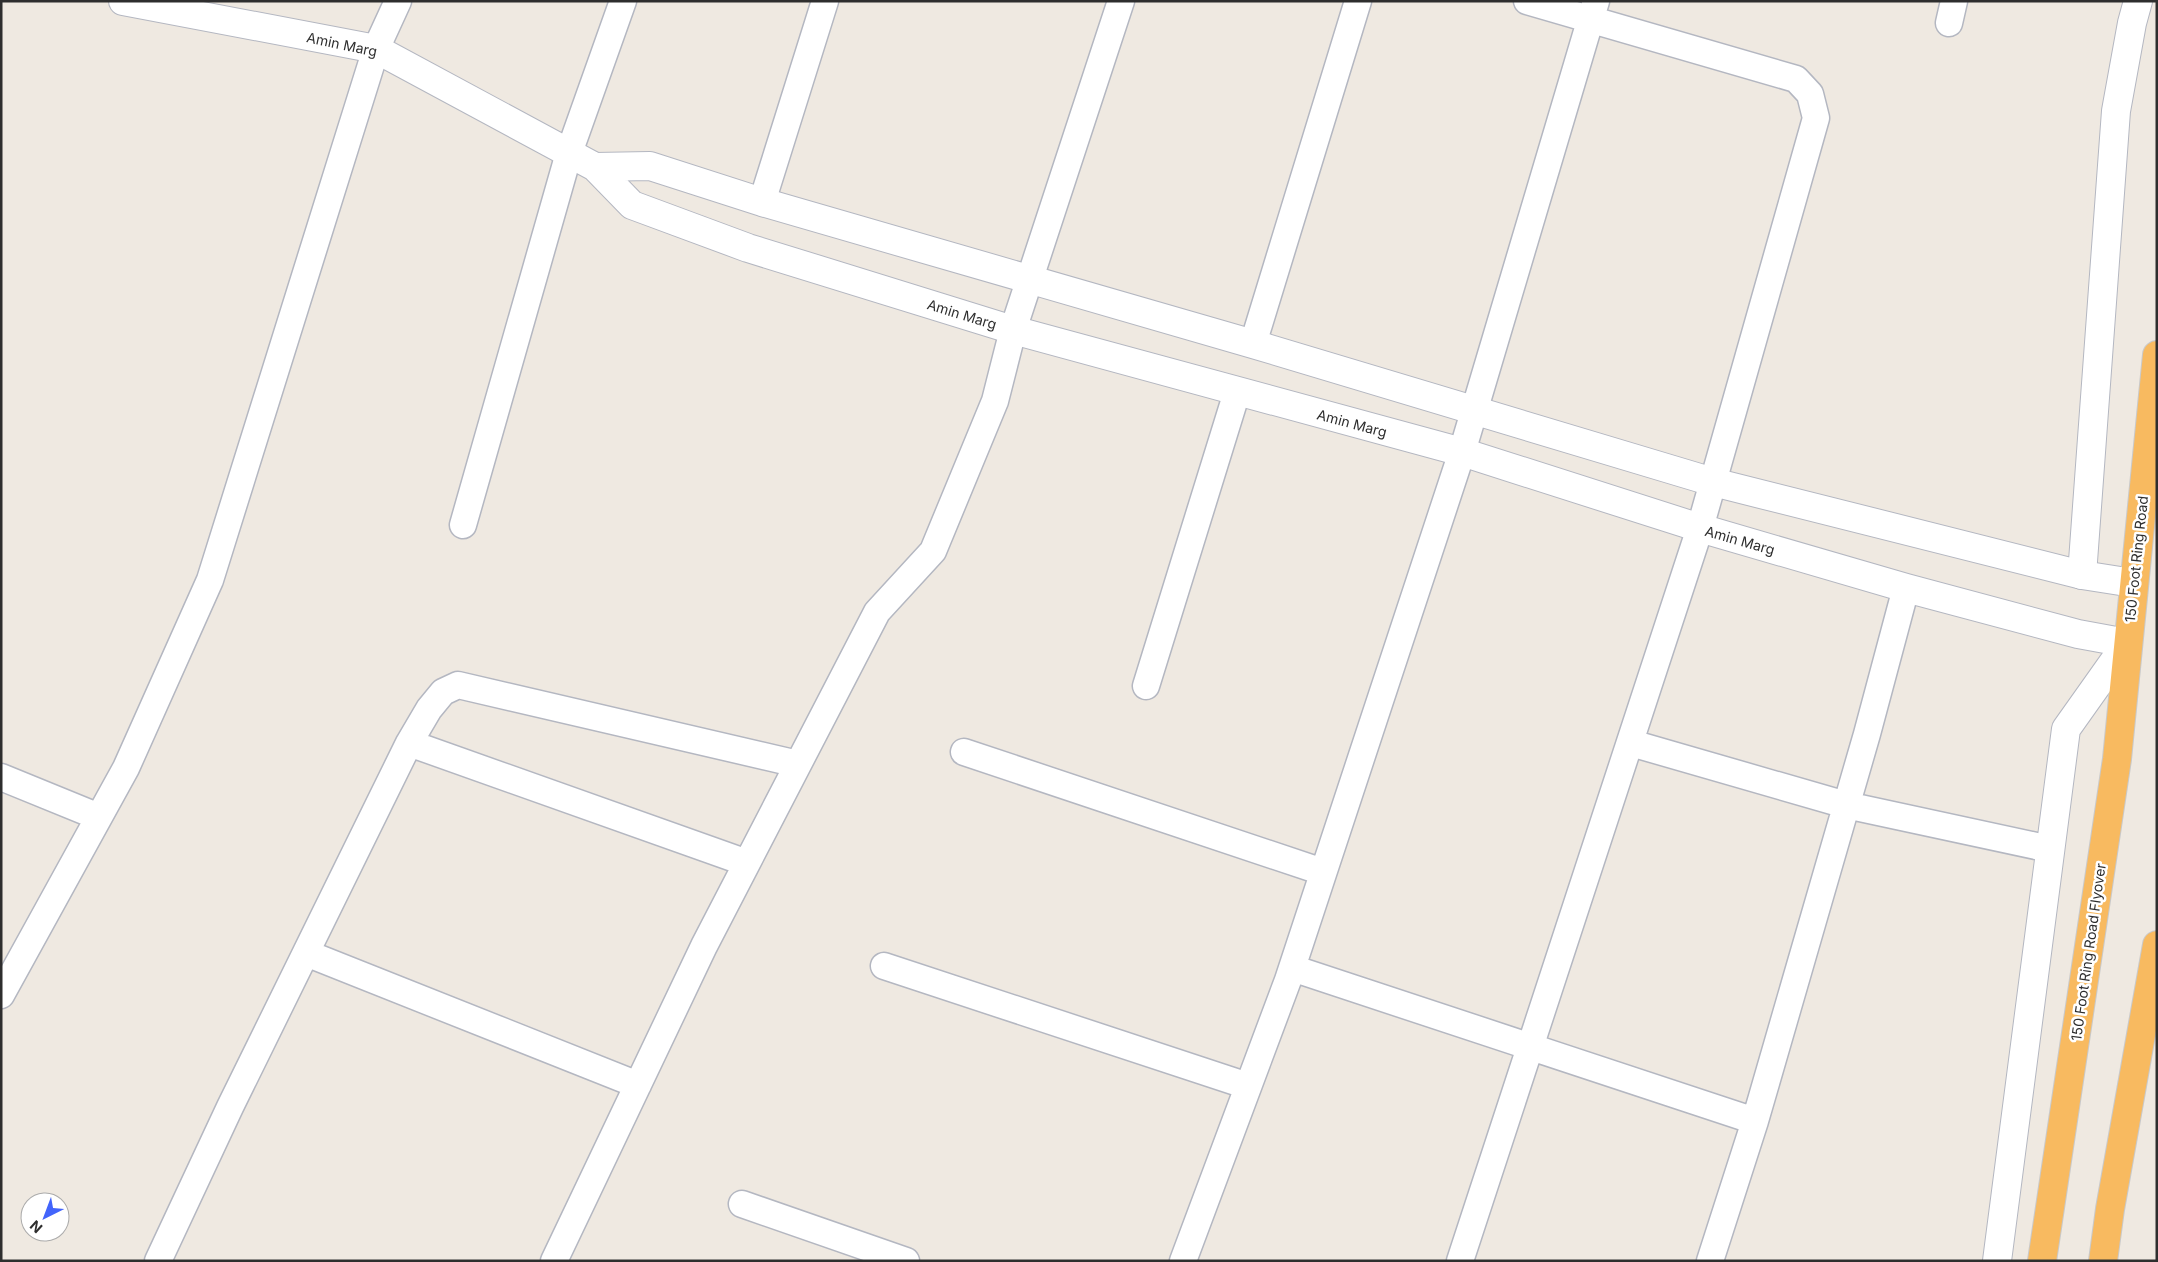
<svg xmlns="http://www.w3.org/2000/svg" width="2158" height="1262" font-family="Inter,sans-serif">
<rect width="100%" height="100%" fill="#efe9e1"/>
<g fill="none" stroke-linecap="round" stroke-linejoin="round">
<defs>
<path id="minor" d="M1949,23l5,-22
M762,202l63,-201
M1253,344l105,-343
M463,525l106,-372 54,-152
M1146,686l91,-294
M409,743l20,-34 14,-17 15,-7 340,79
M1631,743l215,62 204,44
M964,752l359,120
M1,777l98,40
M306,953l332,132
M884,966l364,120
M1292,968l463,153 112,-387 39,-146
M1,995l125,-227 84,-188 166,-531 22,-48
M742,1204l164,57
M158,1261l72,-154 179,-364 338,120
M554,1261l150,-315 173,-334 56,-61 62,-150 18,-71 108,-329
M1183,1261l105,-281 174,-528 134,-451
M1460,1261l240,-733 116,-410 -6,-24 -14,-15 -269,-78
M1710,1261l45,-140"/>
<path id="tertiary" d="M2082,575l34,-464 16,-88 6,-22
M1997,1261l69,-532 61,-86"/>
<path id="secondary" d="M123,1l253,48 219,118 37,38 116,43 265,82 449,122 238,76 206,60 172,46 49,9
M595,167l55,-1 112,36 491,142 460,138 369,93 51,8"/>
<path id="trunk" d="M2042,1261l75,-502 40,-404
M2103,1261l7,-52 47,-264"/>
</defs>
<use href="#minor" stroke="#b4b7c1" stroke-width="29"/>
<use href="#tertiary" stroke="#b4b7c1" stroke-width="30"/>
<use href="#secondary" stroke="#b4b7c1" stroke-width="30"/>
<use href="#trunk" stroke="#c9c9c9" stroke-width="30"/>
<use href="#minor" stroke="#fff" stroke-width="26"/>
<use href="#tertiary" stroke="#fff" stroke-width="28"/>
<use href="#secondary" stroke="#fff" stroke-width="28"/>
<use href="#trunk" stroke="#f8ba60" stroke-width="28"/>
</g>
<g text-anchor="middle" dominant-baseline="central" stroke-width="5" stroke-linejoin="round" paint-order="stroke">
<g font-size="14" fill="#2e2e2e" stroke="#fff">
<text transform="translate(342 44) rotate(12)">Amin Marg</text>
<text transform="translate(962 314) rotate(17)">Amin Marg</text>
<text transform="translate(1352 423) rotate(15)">Amin Marg</text>
<text transform="translate(1740 540) rotate(16)">Amin Marg</text>
<text transform="translate(2136 559) rotate(-84)">150 Foot Ring Road</text>
<text transform="translate(2088 952) rotate(-82)">150 Foot Ring Road Flyover</text>
</g>
</g>
<rect width="2158" height="1262" fill="none" stroke="#2e2e2e" stroke-width="5"/>
<g transform="translate(45 1217) rotate(222)"><circle r="24" fill="#ffffff" stroke="#ababab"/>
<path d="M0-4L9 19L0 12L-9 19Z" fill="#4264fb"/>
<text y="-8" font-size="14" font-weight="bold" text-anchor="middle" fill="#2e2e2e">N</text>
</g>
</svg>
